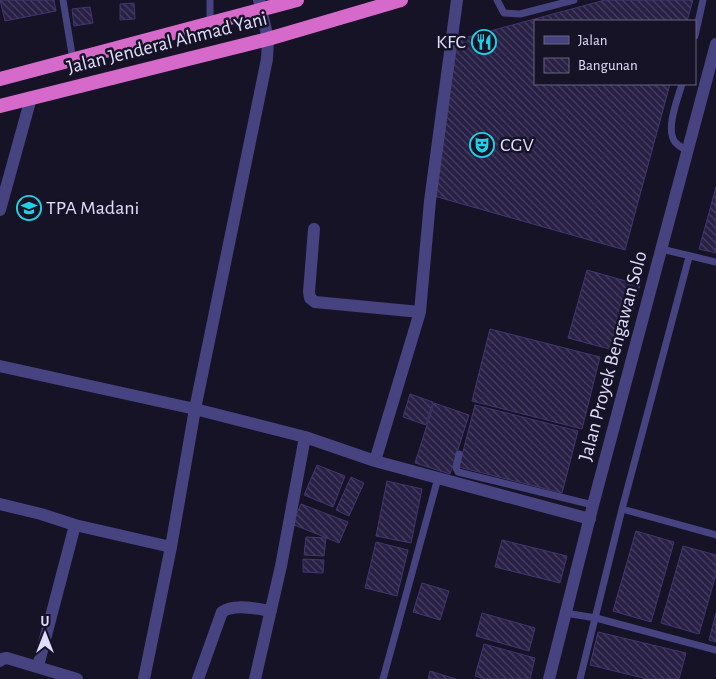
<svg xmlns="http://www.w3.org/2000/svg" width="716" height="679" font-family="'Alegreya Sans',sans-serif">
<defs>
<pattern id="building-back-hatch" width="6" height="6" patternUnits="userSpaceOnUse" patternTransform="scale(1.25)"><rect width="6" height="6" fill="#282145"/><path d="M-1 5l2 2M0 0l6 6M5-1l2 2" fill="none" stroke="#474161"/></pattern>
</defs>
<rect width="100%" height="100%" fill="#161327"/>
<path fill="url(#building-back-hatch)" stroke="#41366f" d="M0,0h54l2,11 -51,10z
M605,0h88l-6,21h-152v63h135l-45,166 -191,-54 19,-155z
M134,3l1,16 -15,1v-16z
M90,7l3,16 -19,3 -2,-17z
M716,187v66l-17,-4z
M587,270l53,15 -19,67 -53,-14z
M490,329l110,28 -18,72 -110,-28z
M410,394l23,8 -7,23 -23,-8z
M434,403l35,12 -19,59 -35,-11z
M475,405l103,26 -16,62 -103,-26z
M317,465l28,11 -12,31 -29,-12z
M351,477l13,6 -15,33 -13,-6z
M387,481l35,8 -11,54 -35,-7z
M301,504l47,18 -9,21 -47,-19z
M636,531l38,11 -23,80 -38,-11z
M306,537l20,1 -2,18 -20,-1z
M502,540l65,16 -7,27 -65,-16z
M376,542l32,8 -11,46 -32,-8z
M683,546l33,9v19l-17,60 -38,-11z
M303,559l21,1 -1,13 -20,-1z
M422,583l27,8 -9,29 -27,-8z
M482,613l53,15 -6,23 -53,-15z
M716,613v29l-7,-2z
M598,632l88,21 -7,26h-32l-57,-14z
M484,644l51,14 -5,21h-45l-10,-3z
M430,671l26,8h-28z"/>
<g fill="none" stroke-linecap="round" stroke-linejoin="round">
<path stroke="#464380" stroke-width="7" d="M63,0l10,60
M497,0l7,13 16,1 54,-14
M210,23v-23
M695,36l8,-36
M682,84c-4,14 -17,45 -7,58 3,4 8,6 13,9
M661,249l55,13
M459,454l-3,14 2,4 135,33
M622,509l94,26
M565,613l31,5 120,32
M383,679l55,-201
M580,679l42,-170 67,-252"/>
<path stroke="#464380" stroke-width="12" d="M0,210l31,-112
M314,229l-5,63 1,6 5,4 105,10 -45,149
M420,312l10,-111 27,-201
M0,366l195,43 72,-350 1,-20 -9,-39
M0,504l41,10 34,11 -37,141
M75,525l96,22
M0,661l2,-2 5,-1 70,21
M144,679l27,-132 24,-138 110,28
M198,679l24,-67c12,-9 35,-3 49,-1
M255,679l26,-113 24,-129 70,24 215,58"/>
<path stroke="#464380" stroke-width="12" d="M549,679l44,-174 123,-461"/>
<path stroke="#d66aca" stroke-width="14" d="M0,79l297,-79
M0,106l268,-67 133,-39"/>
</g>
<defs>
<symbol id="restaurant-ring" viewBox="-11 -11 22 22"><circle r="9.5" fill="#161327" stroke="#1fd1e5" stroke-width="1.5"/><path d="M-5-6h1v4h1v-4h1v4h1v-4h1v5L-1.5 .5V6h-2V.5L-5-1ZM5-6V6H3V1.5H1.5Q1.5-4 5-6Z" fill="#1fd1e5"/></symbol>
<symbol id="theatre-ring" viewBox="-11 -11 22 22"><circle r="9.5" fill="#161327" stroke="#1fd1e5" stroke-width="1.5"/><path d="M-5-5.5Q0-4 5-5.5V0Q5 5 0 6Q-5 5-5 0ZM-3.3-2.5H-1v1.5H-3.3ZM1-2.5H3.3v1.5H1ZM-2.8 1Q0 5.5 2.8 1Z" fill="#1fd1e5"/></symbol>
<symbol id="school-ring" viewBox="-11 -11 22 22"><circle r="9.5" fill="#161327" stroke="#1fd1e5" stroke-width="1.5"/><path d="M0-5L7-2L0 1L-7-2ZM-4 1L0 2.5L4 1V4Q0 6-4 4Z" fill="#1fd1e5"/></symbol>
</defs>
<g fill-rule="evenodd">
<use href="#restaurant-ring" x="470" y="28" width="28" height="28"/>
<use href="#theatre-ring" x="468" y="131" width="28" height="28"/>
<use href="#school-ring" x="15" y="194" width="28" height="28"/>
</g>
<g text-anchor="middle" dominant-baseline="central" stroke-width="5" stroke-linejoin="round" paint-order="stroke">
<g font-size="20" fill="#e0dcfb" stroke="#161327" text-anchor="start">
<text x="466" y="42" text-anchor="end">KFC</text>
<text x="500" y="145">CGV</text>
<text x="46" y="208">TPA Madani</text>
</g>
<g font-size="20" fill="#e0dcfb" stroke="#161327">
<text transform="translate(167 43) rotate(-14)">Jalan Jenderal Ahmad Yani</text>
<text transform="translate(613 356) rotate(-75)">Jalan Proyek Bengawan Solo</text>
</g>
</g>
<rect x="534" y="20" width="162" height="65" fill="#161327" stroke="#67637c"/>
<rect x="544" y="36" width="25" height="8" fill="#464380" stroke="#67637c"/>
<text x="578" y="45" font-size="15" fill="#e0dcfb">Jalan</text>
<rect x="544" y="58" width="25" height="15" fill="url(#building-back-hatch)" stroke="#67637c"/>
<text x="578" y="70" font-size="15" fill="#e0dcfb">Bangunan</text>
<g transform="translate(45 634)" stroke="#161327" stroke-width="4" paint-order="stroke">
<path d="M0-4L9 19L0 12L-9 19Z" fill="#e0dcfb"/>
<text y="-8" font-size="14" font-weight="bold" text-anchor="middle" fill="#e0dcfb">U</text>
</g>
</svg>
